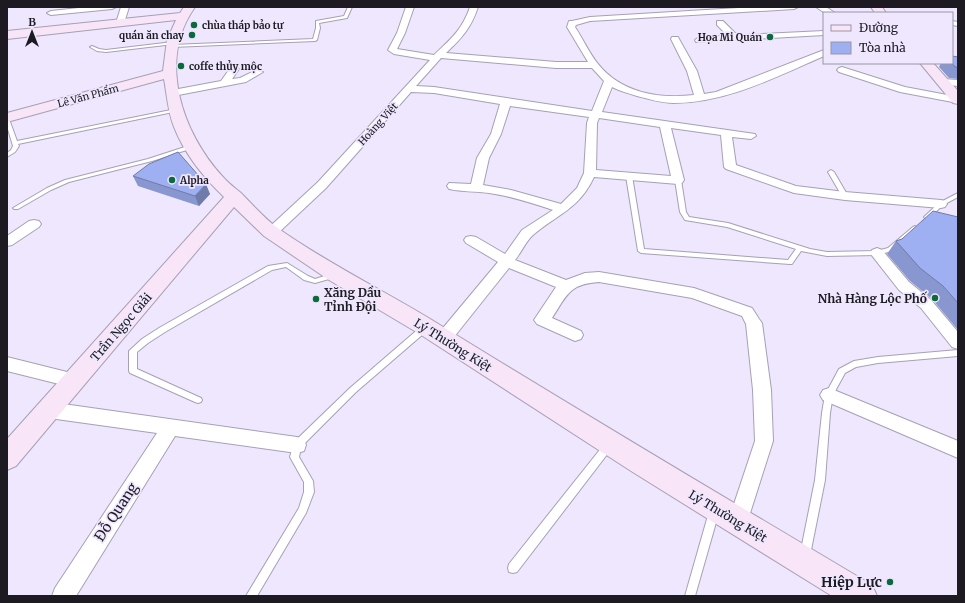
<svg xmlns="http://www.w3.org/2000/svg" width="965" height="603" font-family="Merriweather,serif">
<rect width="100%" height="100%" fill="#eee7fd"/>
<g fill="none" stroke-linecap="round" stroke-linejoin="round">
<defs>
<path id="lane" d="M348,7h4l-5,11 -28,5 1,5 -3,12 -2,1 -143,6 -2,-1 2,-1 141,-6 3,-11v-7l28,-5z
M173,42h1v2l-68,8 -9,-1 -7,-4 2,-1 7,3 7,1z
M176,109l2,1v1l-160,33 1,2 -4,6 -8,5v-4l4,-3 2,-4 -6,-20v-8l2,1 8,22z
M191,145l2,1v2l-41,13 -83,21 -18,8 -33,19h-4l-1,-1 34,-20 18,-8 83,-21z
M831,170l3,2 14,24 -1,1 -2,1 -3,-2 -14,-24z
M629,174l3,2 12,73 144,11 8,-11 -69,-22 -42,-7 -5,-8 -5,-32 3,-2 3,2 5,32 3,5 39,6 82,26 17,3 50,-1 11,-3 25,-21 2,-1 3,2 -26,23 -15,4 -50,1 -26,-5 -9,13h-2l-149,-11 -3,-2 -12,-75z
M958,193v4l-15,8 -14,13h-4l-1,-1 1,-1 14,-13z
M287,263l21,13 7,3 19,-6 3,2 -1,2 -21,6 -11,-3 -18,-13 -14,3 -107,62 -17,11 -11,9v17l64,29 1,2 -1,2 -3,1 -3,-1 -65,-29 -1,-2v-20l13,-12 17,-11 109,-62z
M426,324l3,1 1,2 -1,2 -73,63 -55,55 -2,10 14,24 1,11 -8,21 -49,83h-11l53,-88 5,-16v-10l-14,-25 4,-15 56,-54 73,-63z
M958,350v6l-80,7 -22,4 -11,6 -12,22 -3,18 -5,67 -15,75 -1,4 -4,1 -4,-1 -1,-4 15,-75 7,-67 3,-18 14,-26 15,-8 24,-4z
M609,441l3,1 1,3 -1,3 -95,124 -4,1 -4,-1 -1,-4 1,-4 97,-122z
M714,507l3,2 2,3 -24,84h-10l24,-84 2,-3z"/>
<path id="street" d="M88,7h28l-4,2 -61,6 -4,-2 4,-2z
M121,7h8l-5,16 -4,2 -4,-2z
M406,7h8l-9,26 -8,16 37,6c17,-16 28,-25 36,-48h8c-7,21 -16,31 -32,46l110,9h32l-21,-35 2,-6h3l18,-4 165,-10h43l-4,2 -204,12 -14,4 -1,2c8,12 14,26 23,37 23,29 61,35 96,31l-7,-24 -16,-32 1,-2h6l1,2 18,32 7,23 12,-2 108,-42v6c-48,21 -98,47 -151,47 -12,0 -24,-4 -36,-7 -9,-3 -17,-5 -25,-9l-10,25 153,22 1,2 -5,3 -19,-2 4,28 60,21 49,6 96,8 4,1 2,3 -2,3 -4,1 -96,-8 -51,-7 -68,-24 -2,-2 -3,-32 -50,-7 13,52 -2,3 -4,1 -84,-7c-15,32 -36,37 -61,58 -7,6 -12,18 -18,25l51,20 19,-7 14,-1 95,16 58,20 7,11 3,4 9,67 2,51 -28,88 -7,3 -7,-3 -3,-7 27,-81 -2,-51 -7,-66 -4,-8 -50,-18 -93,-16c-30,2 -32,13 -47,36l29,13 2,4 -2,4 -6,2 -38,-17 -3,-4 22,-33 -47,-19 -59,74 -6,2 -6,-2 -2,-4 2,-4 60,-72 -32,-19 -2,-3 2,-3 5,-1 5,1 29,17 17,-24 31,-20c-21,-7 -42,-14 -64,-17 -13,-2 -27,-1 -40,-4l-2,-3 2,-3 22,1 6,-26 14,-24 9,-30 -66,-11 -23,-1 -85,96 -50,47 -5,1 -5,-1 -2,-3 54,-50 112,-122 -36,-6 -6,-4 9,-17zM441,58l115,10h36l12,13 -12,30 -158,-24 -18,-1zM510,106l79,11 -2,6 -3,50 -7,15 -16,16 -50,-14 -28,-5 6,-27 12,-24zM599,118l61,9 11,49 -75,-6 1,-47z
M816,7h10l9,6h-10z
M717,21h6l12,12 6,2 83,-4v4l-128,7 -1,-2 4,-3 29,-1 -11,-11z
M952,21l6,1v4l-6,-1z
M234,66l5,3 -7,10 8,-1 18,-9 5,3 -17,10 -73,14 -5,-3 5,-3 48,-9 10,-14z
M842,67l63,20 53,10v6l-58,-11 -61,-20 -2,-2 2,-2z
M942,79l16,1v6l-19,-2 -2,-2z
M34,220l5,1 2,3 -2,3 -27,18 -5,1v-10l22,-15z
M877,248l5,2 27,32 22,18 27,32v17l-6,-2 -31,-39 -22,-18 -29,-37 2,-3z
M7,357l68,17 6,2 2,5 -2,5 -6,2 -68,-17z
M829,388l129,53v17l-135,-58 -3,-5 3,-5z
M49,402l248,35 7,2 2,6 -2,6 -7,2 -122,-17 -99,160h-24l3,-8 102,-155 -108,-15 -6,-3 -3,-5 3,-5z"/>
<path id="secondary" d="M184,7h11c-38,53 -13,126 28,170 5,6 12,11 18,16 12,12 24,26 38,36 51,36 108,63 161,96 143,88 287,174 432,260l5,11h-45l-201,-125 -213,-138 -89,-53 -65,-44 -30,-29 -218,259 -9,4v-31l217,-242c-20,-19 -40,-44 -50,-70 -6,-15 -7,-32 -10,-48l-157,43v-9l156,-42 4,-31 9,-20 -169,19v-8l173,-18z
M871,7h11l4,6h-11z
M920,63h13l25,28v13l-5,-1z"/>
</defs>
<use href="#lane" stroke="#a7a0b5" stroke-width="2"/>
<use href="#street" stroke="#a7a0b5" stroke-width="2"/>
<use href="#secondary" stroke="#a7a0b5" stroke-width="2"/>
<use href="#lane" fill="#fff" fill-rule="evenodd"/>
<use href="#street" fill="#fff" fill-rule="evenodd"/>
<use href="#secondary" fill="#f8e5f7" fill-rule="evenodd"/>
</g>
<path fill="#8897cf" d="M958,57v22l-9,-1 -10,-11 2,-4h11z
M133,176l77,18 -11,12 -61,-20z
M958,217v113l-26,-31 -22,-18 -23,-27 9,-13z"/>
<path fill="#6f7ba9" d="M206,184l4,10 -11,12 -4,-10z"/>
<path fill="#9eb0f1" stroke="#6f7ba9" d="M952,56l6,1v10h-3l-3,-4z
M178,152l28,32 -11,12 -62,-20 16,-12z
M933,211l25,6v86l-15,-17 -23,-18 -24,-27 6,-2z"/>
<g fill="#0b693d" stroke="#eee7fd" stroke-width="1.5">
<circle cx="194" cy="25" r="4"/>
<circle cx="192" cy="35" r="4"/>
<circle cx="770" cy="37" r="4"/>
<circle cx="181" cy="66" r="4"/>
<circle cx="172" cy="180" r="4"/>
<circle cx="935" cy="298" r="4"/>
<circle cx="316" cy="299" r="4"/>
<circle cx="890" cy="582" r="4"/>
</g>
<g text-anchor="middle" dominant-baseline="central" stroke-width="3.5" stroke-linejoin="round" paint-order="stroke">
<g font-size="10" font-weight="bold" fill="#1d1a22" stroke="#eee7fd" text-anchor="start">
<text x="202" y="25">chùa tháp bảo tự</text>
<text x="184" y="35" text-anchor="end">quán ăn chay</text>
<text x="762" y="37" text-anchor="end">Họa Mi Quán</text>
<text x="189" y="66">coffe thủy mộc</text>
<text x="180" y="180">Alpha</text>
</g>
<g font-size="10" fill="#1d1a22" stroke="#eee7fd">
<text transform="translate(88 96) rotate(-15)">Lê Văn Phẩm</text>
<text transform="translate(378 124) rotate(-48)">Hoàng Việt</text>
</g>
<g font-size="12" font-weight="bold" fill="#1d1a22" stroke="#eee7fd" text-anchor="start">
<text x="324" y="292">Xăng Dầu<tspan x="324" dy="14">Tỉnh Đội</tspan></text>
<text x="927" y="298" text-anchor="end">Nhà Hàng Lộc Phố</text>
</g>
<g font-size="12" fill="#1d1a22" stroke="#eee7fd">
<text transform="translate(121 327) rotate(-49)">Trần Ngọc Giải</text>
<text transform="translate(453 345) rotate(32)">Lý Thường Kiệt</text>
<text transform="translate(728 516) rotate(31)">Lý Thường Kiệt</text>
</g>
<g font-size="14" fill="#1d1a22" stroke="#eee7fd">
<text transform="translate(116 512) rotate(-57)">Đỗ Quang</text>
</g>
<g font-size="14" font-weight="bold" fill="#1d1a22" stroke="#eee7fd" text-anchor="end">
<text x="882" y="582">Hiệp Lực</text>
</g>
</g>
<rect width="965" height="603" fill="none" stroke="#1d1a22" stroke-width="16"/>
<rect x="823" y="12" width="130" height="52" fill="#eee7fd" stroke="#9a95a5"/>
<rect x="831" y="25" width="20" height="6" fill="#f8e5f7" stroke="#9a95a5"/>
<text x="859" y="32" font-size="12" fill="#1d1a22">Đường</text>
<rect x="831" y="42" width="20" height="12" fill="#9eb0f1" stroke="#9a95a5"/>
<text x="859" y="52" font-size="12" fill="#1d1a22">Tòa nhà</text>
<g transform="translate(32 32)" stroke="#eee7fd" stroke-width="3" paint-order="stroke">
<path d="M0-3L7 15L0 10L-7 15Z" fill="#1d1a22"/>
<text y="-6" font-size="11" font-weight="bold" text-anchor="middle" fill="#1d1a22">B</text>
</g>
</svg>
